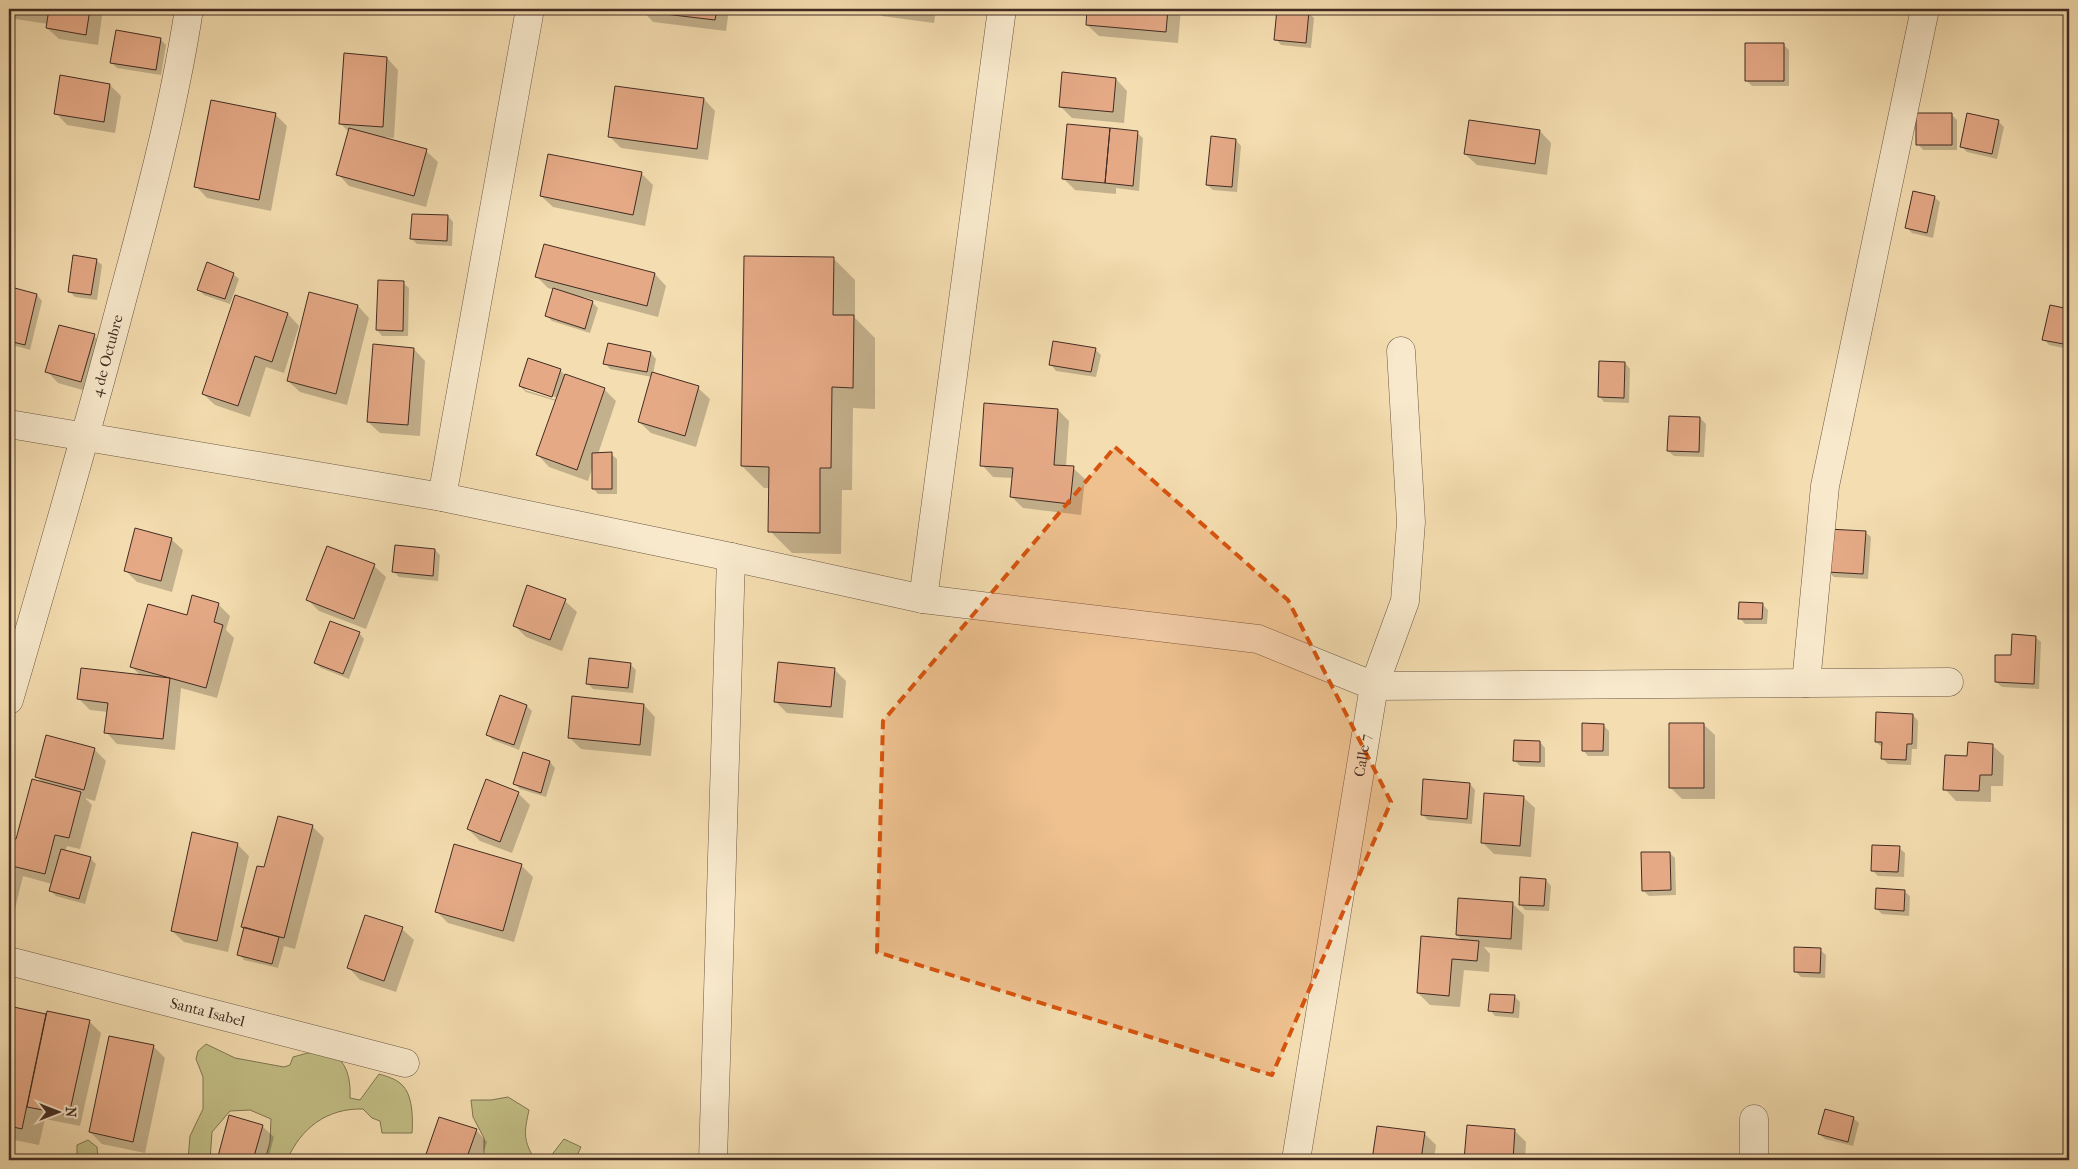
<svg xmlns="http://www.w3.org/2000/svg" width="2078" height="1169" font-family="'IM FELL French Canon',serif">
<rect width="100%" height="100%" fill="#f4ddb0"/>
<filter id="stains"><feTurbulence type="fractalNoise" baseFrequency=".004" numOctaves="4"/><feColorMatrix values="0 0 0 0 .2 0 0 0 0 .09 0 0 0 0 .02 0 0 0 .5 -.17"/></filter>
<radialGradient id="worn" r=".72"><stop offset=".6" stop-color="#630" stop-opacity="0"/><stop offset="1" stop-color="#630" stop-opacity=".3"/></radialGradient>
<path fill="#c2bf86" stroke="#827654" d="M206,1044l29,14 49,9 6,-2 3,-8c8,-2 19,-6 27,-5 26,1 31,25 30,46l10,2 19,-26c7,2 17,5 22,10 12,10 12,35 11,49h-30l-2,-12 -8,-3 -9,-9c-36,-1 -62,19 -76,51h-22l5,-18 1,-23 -21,-9 -20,1 -18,21 -2,28h-22l2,-24 13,-27v-32l-7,-18 2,-8z
M508,1097l21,13c-5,23 -6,30 6,50h-51v-22l-11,-21 -2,-17h20z
M564,1139l17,8 -6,13h-29l4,-3z
M88,1140l9,7 1,13h-24l3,-6v-9z"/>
<path fill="#0003" fill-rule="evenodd" d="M9,9h94l-5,36 -39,-6 -12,-11 1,-4 -39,-6z
M641,9h88l-3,22 -73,-9z
M874,9h62l-2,14 -52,-7z
M1089,9h92l-3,34 -79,-7 -12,-11z
M1210,9h34l-1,6 -30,-3z
M1308,12l6,6 -3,30 -30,-3 -5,-6z
M160,39l6,6 -5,30 -44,-7 -6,-6z
M1784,45l5,5v36h-37l-6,-6z
M387,58l11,12 -4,68 -13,-1 45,14 12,11 -12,45 -77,-21 -11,-12 11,-42 -9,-9z
M1116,79l11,12 -3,32 -52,-5 -12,-12z
M110,85l11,11 -6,37 -48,-8 -11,-12z
M704,99l11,12 -7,49 -87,-12 -11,-11z
M275,114l12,12 -16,85 -64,-13 -11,-12z
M1951,114l6,6v30h-34l-5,-6z
M1998,121l6,6 -7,32 -30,-7 -5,-5z
M1540,131l11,12 -4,32 -70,-10 -12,-11z
M1137,133l6,5 -4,53 -23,-3v6l-41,-4 -12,-12z
M1236,140l5,6 -4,46 -24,-2 -6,-5z
M641,173l12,12 -8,41 -92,-19 -12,-11z
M1934,197l6,5 -7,36 -21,-5 -6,-6z
M448,216l5,6 -1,24 -35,-2 -5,-5z
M9,227l2,2 -2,15z
M833,258l22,22v38l20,20v71l-22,-1 -1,82h-10l-1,64 -49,-1 -22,-22v-43h-6l-22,-22z
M96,260l6,5 -5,35 -22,-3 -6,-6z
M233,274l6,5 -9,25 -26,-9 -6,-6z
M655,274l11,12 -8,31 -75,-20 -1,2 10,3 6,6 -8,25 -38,-12 -6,-6 8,-25 -6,-2 -12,-12z
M403,283l6,5 -1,48h-26l-5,-6z
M12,289l25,6 5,6 -12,49 -21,-6v-43z
M358,306l11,12 -22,87 -47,-13 -12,-11z
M2051,307l18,4v38l-20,-4 -5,-6z
M288,314l11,12 -15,47 -18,-6 -16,50 -35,-12 -12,-11z
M94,336l12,11 -13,46 -35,-10 -11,-12z
M414,349l11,12 -5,75 -40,-3 -12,-11z
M1095,349l6,6 -5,22 -40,-6 -5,-6z
M651,353l5,6 -3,15 45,14 12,11 -14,48 -45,-14 -12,-11 13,-45 -42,-8 -5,-6z
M1625,363l5,6 -1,34 -25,-1 -5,-6z
M560,370l6,6 38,13 12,12 -18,53h13l6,5v35h-19l-5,-6 -1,-19 -4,12 -39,-14 -11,-12 18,-54 -30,-9 -6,-6zM525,387l33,11 -1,2 -32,-10z
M1058,410l11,11 -3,46 7,1 12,11 -4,36 -58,-7 -12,-12 2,-18 -20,-1 -11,-12z
M1700,418l6,6 -2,33 -30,-1 -6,-5z
M1865,532l6,5 -3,42 -34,-2 -6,-5z
M171,539l12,11 -11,42 -35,-10 -12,-12z
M435,550l5,5 -2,26 -39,-4 -5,-5z
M374,566l12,11 -20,52 -47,-18 -11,-11z
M565,601l12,11 -15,39 -36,-14 -12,-12z
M218,604l12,12 -4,14 8,8 -17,60 -36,-10 -6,62 -58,-6 -11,-12 2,-20 -18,-2 -11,-11 62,-23 -10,-10 57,-50z
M1762,604l6,6 -1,14h-22l-5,-6z
M359,633l5,6 -15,40 -28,-11 -6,-5z
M2035,637l6,5 -2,47 -37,-2 -6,-5 16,-25z
M630,664l6,6 -3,23 -40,-4 -5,-5z
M835,670l11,11 -3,37 -56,-5 -12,-12z
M644,705l11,12 -4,39 -70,-7 -12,-12z
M527,706l5,5 -13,39 -26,-10 -5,-5z
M1913,715l5,6 -1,28h-5l-1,16 -23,-1 -6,-6 1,-10 -7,-6z
M1703,724l12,11v64h-33l-12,-12z
M1603,725l6,6v25h-21l-5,-6z
M1540,742l5,6v19l-25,-1 -5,-5z
M1992,745l12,11 -1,30h-12v16l-35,-1 -11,-12 23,-32z
M94,749l12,12 -11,40 -10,-3 7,7 -12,44 -13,-3 -2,5 25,7 6,6 -11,40 -29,-8 -6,-6 2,-6 -29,-8 -9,37 -5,-1v-74l8,2 26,-57 -7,-7z
M524,754l26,8 5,6 -9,29 -26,-8 -5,-5z
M1470,784l5,6 -3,34 -44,-4 -6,-6z
M518,793l12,12 -18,48 -32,-12 -12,-12z
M1523,797l12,11 -4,49 -37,-3 -12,-12z
M312,826l12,12 -29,111 -11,-3 -6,22 -34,-8 -5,-6 6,-24 -3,-4 23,-57z
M237,844l12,12 -21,96 -44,-10 -12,-11z
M1899,848l6,5 -1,24 -26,-1 -6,-6z
M1670,853l5,5 1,37 -27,1 -6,-6z
M521,865l12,12 -19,65 -66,-19 -12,-12z
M1546,880l5,6 -2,25 -24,-1 -5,-6z
M1904,891l6,5 -1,20 -27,-2 -5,-5z
M1513,904l11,11 -2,35 -38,-3 6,7 -1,18 -25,-2 -4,37 -30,-2 -12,-12 45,-52 -6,-6z
M402,929l12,11 -18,52 -36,-12 -11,-12z
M1820,950l6,5 -1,23 -24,-1 -6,-6z
M1514,996l6,6 -1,16 -24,-2 -5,-6z
M9,1007l38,9 42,5 12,12 -21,93 -35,-7 -6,26 -30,-6z
M153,1046l12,12 -20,95 -43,-9 -12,-12z
M230,1117l32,9 12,11 -6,23h-50z
M439,1118l37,12 11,12 -6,18h-55z
M1853,1118l6,5 -6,23 -28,-7 -6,-5z
M1378,1127l46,6 12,12 -2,15h-61z
M1468,1127l47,4 11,11 -1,18h-60z"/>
<path fill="#e5a986" stroke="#422c22" d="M49,9h41l-4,26 -40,-7z
M640,9h77l-2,11 -75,-9z
M1087,9h81l-2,23 -80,-7z
M1277,9l32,2 -3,32 -32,-3z
M116,30l45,8 -5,32 -46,-7z
M1745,43h39v38h-39z
M344,53l43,4 -4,70 -44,-3z
M1062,72l54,6 -3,34 -54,-5z
M60,75l50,9 -6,38 -50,-8z
M615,86l89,12 -7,51 -89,-12z
M211,100l65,13 -17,87 -65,-13z
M1916,113h36v32h-36z
M1967,113l32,7 -7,34 -32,-7z
M1469,120l71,10 -5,34 -71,-10z
M1067,124l43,4 -5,55 -43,-4z
M349,128l78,21 -13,47 -78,-21z
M1110,128l28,3 -5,55 -28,-3z
M1211,136l25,3 -4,48 -26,-2z
M548,154l94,18 -9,43 -93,-19z
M1913,191l22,5 -8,37 -22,-5z
M412,214l36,1 -1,26 -37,-2z
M544,244l111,29 -8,33 -112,-29z
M73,255l24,4 -6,36 -23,-3z
M744,256l90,1 -1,58h21l-1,73 -21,-1 -1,81h-11v65l-52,-1 1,-65 -28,-1z
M207,262l27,11 -9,26 -28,-9z
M378,280l26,1 -1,50 -27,-1z
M11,287l26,7 -12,51 -16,-4v-45z
M553,288l40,13 -8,28 -40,-13z
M309,292l49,13 -22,89 -49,-13z
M235,295l53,18 -16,49 -17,-6 -17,50 -36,-12z
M2050,305l19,4v36l-27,-5z
M59,325l36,9 -14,48 -36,-10z
M1053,341l43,7 -5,24 -42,-7z
M608,343l43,9 -4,20 -44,-8z
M373,344l41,4 -6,77 -41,-3z
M528,358l33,11 -9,28 -33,-11z
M1599,361l26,1 -1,36 -26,-1z
M652,372l47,14 -14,50 -47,-14z
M565,374l40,14 -28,82 -41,-15z
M984,403l74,6 -4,56 20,1 -4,38 -60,-7 3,-29 -33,-2z
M1669,416l31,1 -1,35 -32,-1z
M612,452v37h-20v-36z
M135,528l37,10 -11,43 -37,-10z
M1828,529l38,2 -3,43 -36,-2z
M395,545l40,4 -2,27 -41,-4z
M327,546l48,18 -21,55 -48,-19z
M527,585l39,14 -16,41 -37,-14z
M192,595l27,8 -5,19 9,3 -17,63 -76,-21 18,-63 39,11z
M1739,602l24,1 -1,16h-24z
M330,621l30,11 -17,42 -29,-11z
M2012,634l24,2 -2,48 -39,-2v-27h16z
M589,658l42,5 -3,25 -42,-4z
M778,662l57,6 -4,39 -57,-5z
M81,668l89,10 -7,61 -59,-6 4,-30 -31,-4z
M500,695l27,10 -13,40 -28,-10z
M572,696l72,8 -4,41 -72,-7z
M1876,712l37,2 -1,30h-5l-1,16 -25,-1 1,-17h-7z
M1582,723l22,1 -1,27h-21z
M1669,723h35v65h-35z
M46,735l49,13 -11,42 -49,-13z
M1514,740l26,1v21l-27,-1z
M1968,742l25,2 -1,31h-12l-1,16 -36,-1 2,-35 22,1z
M523,752l27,9 -9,32 -28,-9z
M32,779l49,13 -12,46 -14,-3 -10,39 -33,-8 -3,11v-40l7,2z
M486,779l33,13 -19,50 -33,-13z
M1423,779l47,4 -3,36 -46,-4z
M1484,793l40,3 -4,50 -39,-3z
M278,816l35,9 -29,113 -43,-11 16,-61 7,1z
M192,832l46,11 -21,98 -46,-10z
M454,844l68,20 -19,67 -68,-19z
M1872,845l28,1 -2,26 -27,-1z
M61,849l30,8 -12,42 -30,-8z
M1641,852h29l1,38 -29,1z
M1520,877l26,2 -2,27 -25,-1z
M1876,888l29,2 -1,21 -29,-2z
M1458,898l55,4 -2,37 -55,-4z
M365,915l38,12 -19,54 -37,-13z
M244,927l35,10 -7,27 -35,-9z
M1421,936l58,5 -2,20 -25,-2 -3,37 -32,-3z
M1794,947l27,1 -1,25 -26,-1z
M1490,994l25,1 -2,18 -25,-2z
M9,1006l37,8 -24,115 -13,-3z
M47,1011l43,9 -21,95 -42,-8z
M109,1036l45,9 -21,97 -44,-10z
M1825,1109l29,8 -6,25 -30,-8z
M229,1115l34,10 -10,35h-36z
M439,1117l38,12 -11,31h-42z
M1467,1125l48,4 -2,31h-49z
M1377,1126l48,6 -4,28h-49z"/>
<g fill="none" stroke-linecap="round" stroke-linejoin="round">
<defs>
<g id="street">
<path d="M9,424l433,73 289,60 192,42 335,40 116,47 575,-4"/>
<path d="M442,497l88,-488"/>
<path d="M923,599l79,-590"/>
<path d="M1806,683l19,-197 100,-477"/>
<path id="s1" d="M9,700c39,-133 78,-266 113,-400 26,-96 52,-193 67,-291"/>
<path id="s2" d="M9,961l396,102"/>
<path d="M1754,1119v41"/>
<path d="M713,1160l18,-603"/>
<path id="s3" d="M1296,1160l78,-474 31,-85 6,-79 -10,-171"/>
</g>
</defs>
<use href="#street" stroke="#6e5846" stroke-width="29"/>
<use href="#street" stroke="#f8e9cc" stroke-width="28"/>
</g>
<path fill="#d7540e" fill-opacity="0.2" stroke="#d7540e" stroke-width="4" stroke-dasharray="10 6" stroke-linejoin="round" d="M1115,447l173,153 103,202 -119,273 -395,-123 6,-231z"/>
<g text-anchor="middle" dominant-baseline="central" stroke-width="4" stroke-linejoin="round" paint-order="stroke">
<g font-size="15" fill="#422c22" stroke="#f8e9cc">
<text stroke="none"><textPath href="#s1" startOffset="358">4 de Octubre</textPath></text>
<text stroke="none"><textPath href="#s3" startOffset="410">Calle 7</textPath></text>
<text stroke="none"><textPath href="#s2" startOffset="205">Santa Isabel</textPath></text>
</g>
</g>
<rect width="2078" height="1169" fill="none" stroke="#f4ddb0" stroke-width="30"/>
<rect x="10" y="10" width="2058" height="1149" fill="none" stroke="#422c22" stroke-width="2.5"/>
<rect x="15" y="15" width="2048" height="1139" fill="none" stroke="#422c22"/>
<g transform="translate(58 1112) rotate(90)" stroke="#f8e9cc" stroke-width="4" paint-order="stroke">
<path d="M0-4L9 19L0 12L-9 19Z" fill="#422c22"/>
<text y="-8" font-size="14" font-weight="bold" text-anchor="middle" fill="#422c22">N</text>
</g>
<rect width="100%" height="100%" filter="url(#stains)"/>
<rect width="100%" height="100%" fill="url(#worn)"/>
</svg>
